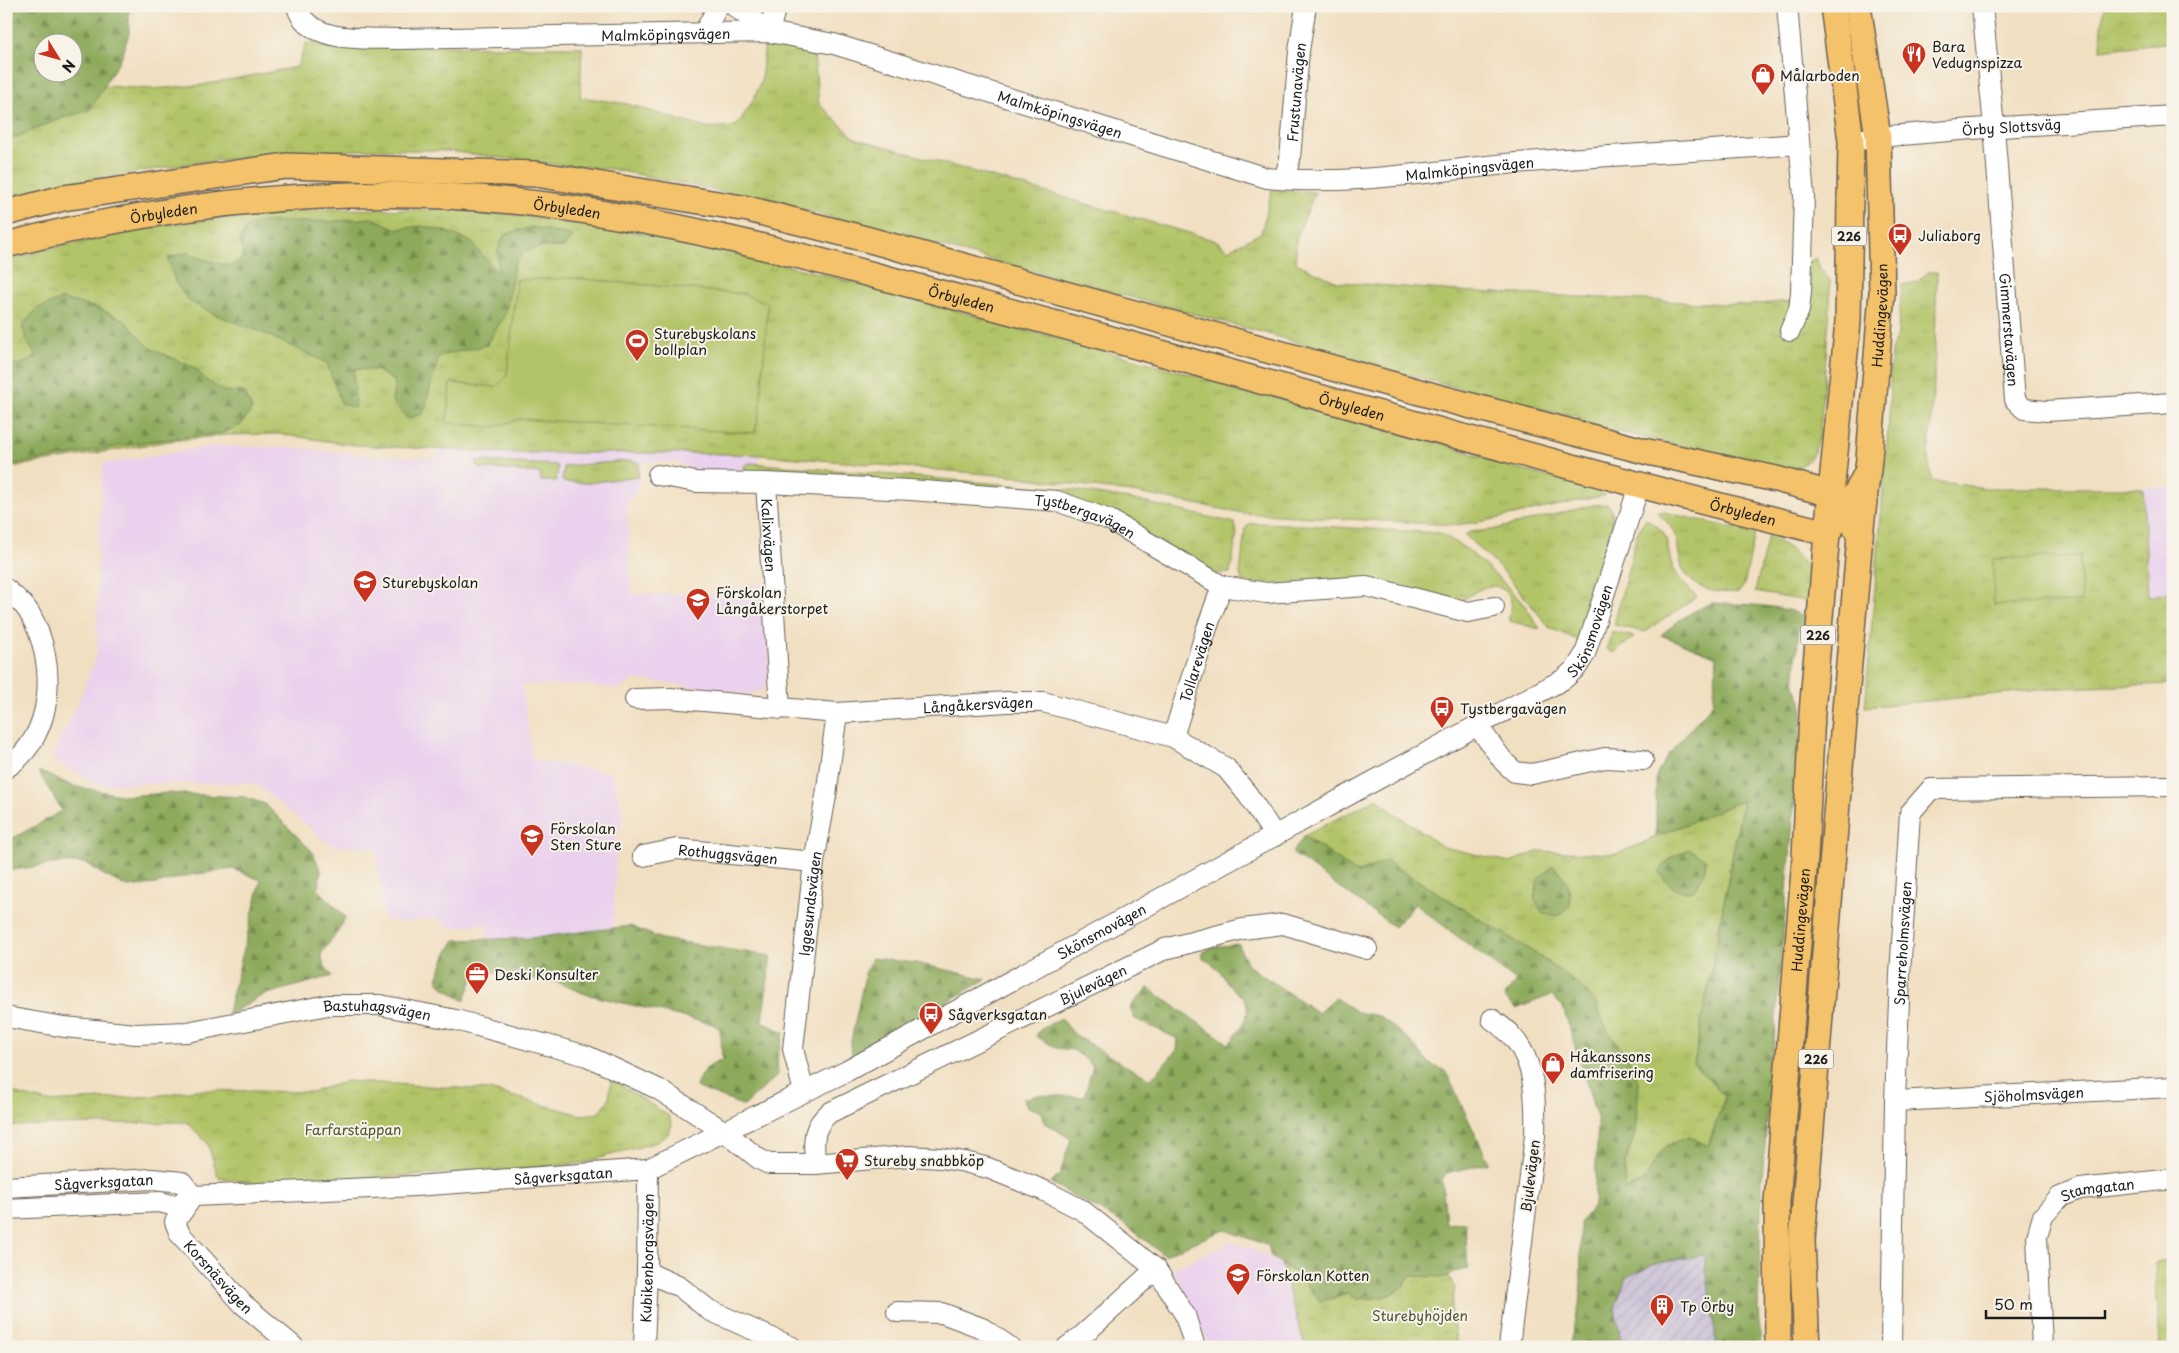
<svg xmlns="http://www.w3.org/2000/svg" width="2179" height="1353" font-family="'Playpen Sans',sans-serif">
<defs>
<pattern id="industrial-furrows" width="10" height="10" patternUnits="userSpaceOnUse" patternTransform="scale(1.25)"><rect width="10" height="10" fill="#cabfd7"/><path d="M-1 1l2-2M0 10L10 0M9 11l2-2" fill="none" stroke="#ada4b8"/></pattern>
<pattern id="grass-tufts" width="24" height="20" patternUnits="userSpaceOnUse" patternTransform="scale(1.25)"><rect width="24" height="20" fill="#b2c467"/><path d="M3 7l-1-3M5 7V3M7 7l1-3M15 17l-1-3M17 17v-4M19 17l1-3" fill="none" stroke="#98a859"/></pattern>
<pattern id="forest-firs" width="22" height="20" patternUnits="userSpaceOnUse" patternTransform="scale(1.25)"><rect width="22" height="20" fill="#8daa5c"/><path d="M5 1l3.5 6h-7zM16 11l3.5 6h-7z" fill="#728a4b"/></pattern>
</defs>
<rect width="100%" height="100%" fill="#f7f3e8"/>
<filter id="ink" filterUnits="userSpaceOnUse"><feTurbulence type="fractalNoise" baseFrequency=".02" numOctaves="2"/><feDisplacementMap in="SourceGraphic" scale="10" xChannelSelector="R" yChannelSelector="G"/><feConvolveMatrix kernelMatrix="1 2 1 2 8 2 1 2 1" color-interpolation-filters="sRGB"/></filter>
<filter id="wash" filterUnits="userSpaceOnUse"><feTurbulence type="fractalNoise" baseFrequency=".0096" numOctaves="4" result="noise"/><feDisplacementMap in="SourceGraphic" scale="20" xChannelSelector="R" yChannelSelector="G"/><feGaussianBlur stdDeviation="1.12" result="paint"/><feColorMatrix in="noise" values="0 0 0 0 0 0 0 0 0 0 0 0 0 0 0 0 0 1.4 0 .05"/><feComposite in="paint" operator="in"/></filter>
<g filter="url(#wash)">
<rect width="100%" height="100%" fill="#f1dfc1"/>
<path fill="#ead1ed" d="M444,378l321,48 -10,52 -63,-6 -13,-10h-37l-5,29 -10,10 5,93 86,1 44,-12 8,85 -2,13 -7,10 -12,3 -115,-15 -13,10 -37,-4h-62l11,75 79,13 11,42 -7,26 -3,86 -82,11 -44,1 -1,-16 -34,5 -16,-10 -32,4 -20,-2 -8,-72 -43,-2 -79,-63 -152,1 -30,-13 -21,-13 27,-55 19,-49 1,-106 5,-84 112,-18 80,2 81,8 62,2z
M2173,487v104l-25,6 -5,-109z
M1230,1242l23,7 28,15 24,83h-95l-29,-64 -10,-13z"/>
<path fill="url(#industrial-furrows)" d="M1704,1255l13,92h-96l-6,-39 11,-30 27,-14z"/>
<path fill="url(#grass-tufts)" stroke="#677042" d="M2104,6h69v36l-73,8z
M765,41l48,5 6,58 36,34 362,103 11,9 33,-17 11,-43 43,2 -19,47v24l41,19 120,9 291,14 45,-4 16,-39 7,-4 4,10 10,12v24l-10,129c-5,21 -10,33 -33,37l-208,-47 -2,-7 -25,-4 -156,-40 -120,-36 -426,-114 -88,-22 -150,-31 -69,-6 -96,-12 -71,-2 -99,6 -77,7 -107,17 -87,22v-60l59,-24 24,-6 14,-25 49,3 50,-4 95,-18 9,-24 196,4h80l-2,50 47,7 79,24 30,-2 14,-20 11,-24z
M331,209l125,1 61,5 140,20 165,39 610,166 83,28 73,19 18,8 -121,26 -31,4 -211,-12 -106,-20 -116,-16 -259,-22 -79,-2h-172l-157,-8 -75,-11 -54,1 -55,6 -164,27v-207l37,-11 122,-25 87,-11z
M1928,272h9l-3,110 -6,77 4,22 54,7h157l5,109 25,-6v93l-112,4 -196,19 24,-290 2,-66 7,-18 4,-48 15,-3z
M476,461l80,4 2,2 -2,14h-15l-1,-8 -61,-5z
M629,461l10,2 -1,13 -49,7 -26,-1 -1,-2 2,-14z
M749,463l323,27 62,10 101,23 2,10 -7,40 -13,1 -119,-65 -336,-34 -17,-3 -1,-6z
M1608,504l4,7v15l-32,115 -30,-13 -47,-57 -38,-36 5,-3 22,-2 101,-25z
M1657,512h7l91,21 -11,52 -5,7c-21,2 -47,-1 -57,-25 -4,-10 -3,-23 -8,-34 -3,-8 -11,-15 -17,-21z
M1645,519c31,14 17,30 31,54 5,9 14,17 21,24l-52,35 -31,-7 23,-91z
M1266,523l174,10 28,17 38,35 20,22 14,22 -31,-8c-1,-7 4,-12 2,-20 -1,-4 -3,-7 -6,-10 -16,-13 -31,3 -46,11l-216,-19 -3,-9 5,-45 4,-5z
M1768,536c19,10 40,22 44,46 1,6 0,14 -1,20l-56,-10z
M1612,632l22,5 -20,16 -7,-4z
M1377,798l15,13 51,36 67,15 29,-11 78,3 126,-55 -49,264 31,34 -17,49 -18,-9 -28,13 -16,30 -21,10v-27l10,-30 -8,-77 -19,-24 -15,-33 -14,-14 -46,-33 -147,-91 -29,12 -53,-37z
M611,1079l58,37 3,9 -4,9 -11,8 -75,21 -71,7 -252,14 -41,-7 -10,-33 -21,-22 -181,4v-37l14,6 28,7 107,-6 39,-6 117,2 36,-11 142,9 92,25 18,-2 10,-14z
M2173,1260v87h-13l-5,-84z
M1281,1264c14,10 21,11 30,28l22,7 15,-6 55,-5 7,-13 39,2 6,11 -4,22 6,37h-152z"/>
<path fill="url(#forest-firs)" stroke="#54633c" fill-rule="evenodd" d="M6,6h123v27l-7,23 -33,55 -24,6 -59,24zM72,42v30h-30v-30z
M372,218l25,11 25,-3 22,5 26,10 28,32v-22l6,-16 28,-8 41,9 -9,11h-24l-16,4 -10,14 -8,47 -19,33 -48,11 -16,58 -16,4 -15,-17 3,-19 -19,-12 -22,-1 1,39 -14,-5 -14,-40 -66,-31 -45,-17 -27,-14 -14,-19 -7,-24 21,-6 17,8 24,6 14,-8 -4,-16 7,-16 17,-4h61z
M62,299l38,10 24,11 26,28 45,20 13,14 16,9 20,1 8,17 -11,16 -19,8 -79,9 -137,24v-105l14,4 16,-9 -9,-15 -5,-15 15,-17z
M1712,603c32,2 70,0 98,16l-11,10 -5,56 9,20 -41,473 -4,131 3,38h-44l-13,-92 -51,9 -27,14 -11,30 7,39h-53l10,-41 2,-24 -1,-59 14,-18 4,-84 -35,-114 -12,-12 -35,14 -12,-12 12,-16 -101,-77 -21,23 -102,-74 12,-17 53,37 29,-12 147,91 46,33 14,14 15,33 19,24 12,28 -4,49 -10,30v27c28,-9 21,-20 37,-39 6,-8 19,-11 28,-14l18,9 17,-49 -31,-33 49,-264 -87,37v-61l12,-21 45,-52 4,-46 -56,-22c16,-14 32,-25 51,-32z
M38,771l35,15 53,10 42,-3 52,3 24,1 21,7 47,47 9,20 -3,18 27,28 -7,14 -17,23 3,11 8,11 -69,19 -36,21 34,-136 -28,-11 -43,6 -34,9 -28,3 -28,-14 -13,-10h-27l-54,8v-29l56,-31z
M1689,849l17,11 -2,14 -10,17c-19,1 -24,-4 -35,-19l11,-14z
M1553,866c14,13 18,21 17,40l-13,10 -14,-3 -9,-15 5,-20z
M630,926l32,13 109,17 -9,65 22,12 -7,24 1,18 -34,31 -48,-19c4,-16 12,-21 26,-27l-2,-31 -7,-5 -128,-30 -29,-12 -79,-12 -13,31 -20,-13 -7,-9 9,-24 9,-15 76,-2z
M1239,944l2,7 8,15 69,47 17,-15 22,14 22,4 29,23 23,26 14,5 44,93 -42,10 -5,6 4,45 19,-2 3,47 -15,3 -4,5 -39,-1c-14,23 -29,22 -54,23l-8,-6 -28,9 -22,-28 -27,-17 -3,-12 -44,-15 -60,25 -38,-30 -75,-42 9,-9 11,-35 -26,-16 -3,-11 -14,-5 -5,-8 15,-4 46,2 9,-31 -19,-16 -18,-2 -20,-12 4,-6 21,-12 13,16 50,31 27,14 26,-29 1,-11 -43,-20 -5,-11c5,-8 12,-13 18,-20l81,56c10,-14 27,-31 13,-48 -4,-3 -9,-6 -12,-10 -9,-12 -12,-21 -27,-27l-1,-7 11,-5z
M872,958l44,5 70,16 -133,78 -3,-11 16,-76z"/>
<path fill="#b2c467" stroke="#677042" d="M573,278l170,16 25,9 -8,106 -5,24 -236,-14 -26,8 -46,-4 3,-40 46,4 11,-11 10,-96z
M2080,556l2,46 -88,3 -1,-46z"/>
</g>
<g filter="url(#ink)">
<g fill="none" stroke-linecap="round" stroke-linejoin="round">
<defs>
<g id="minor">
<path id="s1" d="M297,6c9,38 70,32 101,33l371,-7 65,12 433,134c81,8 167,-7 249,-15 94,-8 188,-12 283,-19"/>
<path d="M734,6l35,26 7,-26"/>
<path d="M1787,6l17,190 -3,96 -2,18 -9,21"/>
<path id="s2" d="M1982,6l12,121 21,273 9,9 23,2 126,-8"/>
<path d="M704,33l14,-27"/>
<path id="s3" d="M1851,141l27,-4 94,-8 201,-13"/>
<path id="s4" d="M1284,179l6,-20 9,-108 7,-45"/>
<path id="s5" d="M658,475l38,7 70,1 144,7 147,11 53,19 112,66 44,7 100,-7 102,26 26,-5"/>
<path id="s6" d="M766,483l14,226"/>
<path d="M6,589c8,7 19,15 24,25 27,47 26,121 -24,154"/>
<path id="s7" d="M635,699l35,-1 167,15 170,-11h36l130,35 53,31 22,27 27,41"/>
<path d="M1477,725l27,37 11,10 17,2 73,-16 38,2"/>
<path id="s8" d="M1173,737l34,-109 15,-42"/>
<path id="s9" d="M643,856l34,-7 137,13"/>
<path id="s10" d="M6,1017l58,10 72,7 51,-2 141,-27h52l76,15 131,36 71,33 67,43 34,27 10,5h46l94,-8 32,2 24,4 23,6 57,23 37,19 74,59 29,46 10,32"/>
<path d="M1492,1019c6,5 12,9 18,15 26,27 26,67 25,102l-26,211"/>
<path id="s11" d="M804,1092l-11,-43 21,-187 12,-66 11,-83"/>
<path id="s12" d="M1895,1101l278,-14"/>
<path id="s13" d="M815,1164c-1,-23 -4,-35 14,-51l336,-164 78,-20 40,-5 84,25"/>
<path id="s14" d="M6,1187l146,-8 30,3 11,14 222,-10 233,-17 199,-98 516,-284 201,-108 13,-12 8,-13 54,-168"/>
<path id="s15" d="M193,1196l-18,26 5,12 63,70 51,43"/>
<path d="M6,1209l154,-7 15,4 18,-10"/>
<path d="M647,1272l33,15 29,23 83,37"/>
<path d="M897,1312l45,1 40,15 28,19"/>
<path id="s16" d="M644,1347l3,-75 1,-103"/>
<path d="M1067,1347l16,-12 73,-66"/>
<path id="s17" d="M1891,1347l4,-246 5,-126 10,-162 21,-24 242,-3"/>
<path id="s18" d="M2042,1347l-5,-110 6,-21 17,-19 20,-8 93,-10"/>
</g>
<g id="major">
<path d="M6,213l57,-15 223,-32 250,8 212,35 118,30 575,159 207,54 128,27 55,15 14,14 15,28"/>
<path id="s19" d="M6,245c175,-45 359,-64 540,-40 115,15 226,43 339,73 81,22 163,43 244,66 232,65 464,131 698,189l31,-43 10,-20"/>
<path id="s20" d="M1778,1347l-1,-145 28,-344 7,-145 15,-180 21,-211 3,-181 -18,-135"/>
<path id="s21" d="M1807,1347l-5,-106 35,-438 23,-267 9,-77 13,-167 -4,-155 -20,-131"/>
</g>
</defs>
<use href="#minor" stroke="#676056" stroke-width="22"/>
<use href="#major" stroke="#676056" stroke-width="28"/>
<use href="#minor" stroke="#fff" stroke-width="20"/>
<use href="#major" stroke="#f4c26a" stroke-width="25"/>
</g>
</g>
<defs>
<symbol id="restaurant-pin" viewBox="-11 -11 22 30"><path d="M0 17L-7.5 6A9.5 9.5 0 1 1 7.5 6Z" fill="#c8321e" stroke="#f7f3e8"/><path d="M-5-6h1v4h1v-4h1v4h1v-4h1v5L-1.5 .5V6h-2V.5L-5-1ZM5-6V6H3V1.5H1.5Q1.5-4 5-6Z" fill="#fff"/></symbol>
<symbol id="shop-pin" viewBox="-11 -11 22 30"><path d="M0 17L-7.5 6A9.5 9.5 0 1 1 7.5 6Z" fill="#c8321e" stroke="#f7f3e8"/><path d="M-5-2.5h2.3a2.7 3.5 0 0 1 5.4 0H5L5.5 6h-11ZM-1.5-2.5h3a1.5 2.3 0 0 0-3 0Z" fill="#fff"/></symbol>
<symbol id="bus-pin" viewBox="-11 -11 22 30"><path d="M0 17L-7.5 6A9.5 9.5 0 1 1 7.5 6Z" fill="#c8321e" stroke="#f7f3e8"/><path d="M-5-6H5V4H4V6H2V4H-2V6H-4V4H-5ZM-3.5-4V0h7V-4ZM-3.5 1.2v1.5H-2V1.2ZM2 1.2v1.5H3.5V1.2Z" fill="#fff"/></symbol>
<symbol id="stadium-pin" viewBox="-11 -11 22 30"><path d="M0 17L-7.5 6A9.5 9.5 0 1 1 7.5 6Z" fill="#c8321e" stroke="#f7f3e8"/><path d="M0-5a6.5 5 0 1 0 0 10a6.5 5 0 1 0 0-10ZM-3.5-1.8h7v3.6h-7Z" fill="#fff"/></symbol>
<symbol id="school-pin" viewBox="-11 -11 22 30"><path d="M0 17L-7.5 6A9.5 9.5 0 1 1 7.5 6Z" fill="#c8321e" stroke="#f7f3e8"/><path d="M0-5L7-2L0 1L-7-2ZM-4 1L0 2.5L4 1V4Q0 6-4 4Z" fill="#fff"/></symbol>
<symbol id="office-pin" viewBox="-11 -11 22 30"><path d="M0 17L-7.5 6A9.5 9.5 0 1 1 7.5 6Z" fill="#c8321e" stroke="#f7f3e8"/><path d="M-6-3h4V-5.5h4V-3h4V5H-6ZM-1-4.5V-3h2v-1.5ZM-6 0V1H6V0Z" fill="#fff"/></symbol>
<symbol id="supermarket-pin" viewBox="-11 -11 22 30"><path d="M0 17L-7.5 6A9.5 9.5 0 1 1 7.5 6Z" fill="#c8321e" stroke="#f7f3e8"/><path d="M-6-5.5h2.5l.6 2H6L4.5 2H-2.5L-4.4-4H-6ZM-1.5 3.2a1.3 1.3 0 1 0 .1 0ZM3 3.2a1.3 1.3 0 1 0 .1 0Z" fill="#fff"/></symbol>
<symbol id="building-pin" viewBox="-11 -11 22 30"><path d="M0 17L-7.5 6A9.5 9.5 0 1 1 7.5 6Z" fill="#c8321e" stroke="#f7f3e8"/><path d="M-4-6H4V6H1V3H-1V6H-4ZM-2.5-4.3h1.7v1.8h-1.7ZM.8-4.3h1.7v1.8H.8ZM-2.5-1h1.7V.8h-1.7ZM.8-1h1.7V.8H.8Z" fill="#fff"/></symbol>
</defs>
<g fill-rule="evenodd">
<use href="#restaurant-pin" x="1900" y="40" width="28" height="38"/>
<use href="#shop-pin" x="1749" y="61" width="28" height="38"/>
<use href="#bus-pin" x="1886" y="221" width="28" height="38"/>
<use href="#stadium-pin" x="623" y="327" width="28" height="38"/>
<use href="#school-pin" x="351" y="568" width="28" height="38"/>
<use href="#school-pin" x="684" y="586" width="28" height="38"/>
<use href="#bus-pin" x="1428" y="694" width="28" height="38"/>
<use href="#school-pin" x="518" y="822" width="28" height="38"/>
<use href="#office-pin" x="463" y="960" width="28" height="38"/>
<use href="#bus-pin" x="917" y="1000" width="28" height="38"/>
<use href="#shop-pin" x="1539" y="1050" width="28" height="38"/>
<use href="#supermarket-pin" x="833" y="1146" width="28" height="38"/>
<use href="#school-pin" x="1224" y="1261" width="28" height="38"/>
<use href="#building-pin" x="1648" y="1292" width="28" height="38"/>
</g>
<g text-anchor="middle" dominant-baseline="central" stroke-width="4" stroke-linejoin="round" paint-order="stroke">
<g fill="#f7f3e8" stroke="#5e5c59" stroke-width="1">
<rect x="1831.5" y="226.5" width="35" height="19" rx="4"/>
<rect x="1800.5" y="625.5" width="35" height="19" rx="4"/>
<rect x="1798.5" y="1049.5" width="35" height="19" rx="4"/>
</g>
<g font-size="12" font-weight="bold" fill="#1c1c1c">
<text x="1849" y="236">226</text>
<text x="1818" y="635">226</text>
<text x="1816" y="1059">226</text>
</g>
<g font-size="14" fill="#1c1c1c" stroke="#f7f3e8">
<text stroke="none"><textPath href="#s1" startOffset="382">Malmköpingsvägen</textPath></text>
<text stroke="none"><textPath href="#s4" startOffset="88">Frustunavägen</textPath></text>
<text stroke="none"><textPath href="#s1" startOffset="788">Malmköpingsvägen</textPath></text>
<text stroke="none"><textPath href="#s3" startOffset="161">Örby Slottsväg</textPath></text>
<text stroke="none"><textPath href="#s1" startOffset="1208">Malmköpingsvägen</textPath></text>
<text stroke="none"><textPath href="#s19" startOffset="566">Örbyleden</textPath></text>
<text stroke="none"><textPath href="#s19" startOffset="161">Örbyleden</textPath></text>
<text stroke="none"><textPath href="#s19" startOffset="971">Örbyleden</textPath></text>
<text stroke="none"><textPath href="#s21" startOffset="1035">Huddingevägen</textPath></text>
<text stroke="none"><textPath href="#s2" startOffset="325">Gimmerstavägen</textPath></text>
<text stroke="none"><textPath href="#s19" startOffset="1376">Örbyleden</textPath></text>
<text stroke="none"><textPath href="#s19" startOffset="1781">Örbyleden</textPath></text>
<text stroke="none"><textPath href="#s5" startOffset="431">Tystbergavägen</textPath></text>
<text stroke="none"><textPath href="#s6" startOffset="52">Kalixvägen</textPath></text>
<text stroke="none"><textPath href="#s14" startOffset="1745">Skönsmovägen</textPath></text>
<text stroke="none"><textPath href="#s8" startOffset="79">Tollarevägen</textPath></text>
<text stroke="none"><textPath href="#s7" startOffset="344">Långåkersvägen</textPath></text>
<text stroke="none"><textPath href="#s9" startOffset="86">Rothuggsvägen</textPath></text>
<text stroke="none"><textPath href="#s11" startOffset="191">Iggesundsvägen</textPath></text>
<text stroke="none"><textPath href="#s20" startOffset="428">Huddingevägen</textPath></text>
<text stroke="none"><textPath href="#s14" startOffset="1162">Skönsmovägen</textPath></text>
<text stroke="none"><textPath href="#s17" startOffset="404">Sparreholmsvägen</textPath></text>
<text stroke="none"><textPath href="#s13" startOffset="349">Bjulevägen</textPath></text>
<text stroke="none"><textPath href="#s10" startOffset="375">Bastuhagsvägen</textPath></text>
<text stroke="none"><textPath href="#s12" startOffset="139">Sjöholmsvägen</textPath></text>
<text stroke="none"><textPath href="#s14" startOffset="565">Sågverksgatan</textPath></text>
<text transform="translate(1530 1176) rotate(-83)">Bjulevägen</text>
<text stroke="none"><textPath href="#s14" startOffset="98">Sågverksgatan</textPath></text>
<text stroke="none"><textPath href="#s18" startOffset="196">Stamgatan</textPath></text>
<text stroke="none"><textPath href="#s16" startOffset="89">Kubikenborgsvägen</textPath></text>
<text stroke="none"><textPath href="#s15" startOffset="102">Korsnäsvägen</textPath></text>
</g>
<g font-size="14" fill="#1c1c1c" stroke="#f7f3e8" text-anchor="start">
<text x="1932" y="46">Bara<tspan x="1932" dy="16">Vedugnspizza</tspan></text>
<text x="1780" y="75">Målarboden</text>
<text x="1918" y="235">Juliaborg</text>
<text x="654" y="333">Sturebyskolans<tspan x="654" dy="16">bollplan</tspan></text>
<text x="382" y="582">Sturebyskolan</text>
<text x="716" y="592">Förskolan<tspan x="716" dy="16">Långåkerstorpet</tspan></text>
<text x="1460" y="708">Tystbergavägen</text>
<text x="550" y="828">Förskolan<tspan x="550" dy="16">Sten Sture</tspan></text>
<text x="494" y="974">Deski Konsulter</text>
<text x="948" y="1014">Sågverksgatan</text>
<text x="1570" y="1056">Håkanssons<tspan x="1570" dy="16">damfrisering</tspan></text>
<text x="864" y="1160">Stureby snabbköp</text>
<text x="1256" y="1275">Förskolan Kotten</text>
<text x="1680" y="1306">Tp Örby</text>
</g>
<g font-size="14" fill="#505736" stroke="#f7f3e8">
<text x="353" y="1129">Farfarstäppan</text>
<text x="1420" y="1315">Sturebyhöjden</text>
</g>
</g>
<rect width="2179" height="1353" fill="none" stroke="#f7f3e8" stroke-width="25"/>
<g transform="translate(58 58) rotate(127)"><circle r="24" fill="#f7f3e8" stroke="#9f9d96"/>
<path d="M0-4L9 19L0 12L-9 19Z" fill="#c8321e"/>
<text y="-8" font-size="14" font-weight="bold" text-anchor="middle" fill="#1c1c1c">N</text>
</g>
<path d="M1986 1310v8h119v-8" fill="none" stroke="#1c1c1c" stroke-width="2.5"/>
<text x="1994" y="1310" font-size="15" fill="#1c1c1c" stroke="#f7f3e8" stroke-width="4" paint-order="stroke">50 m</text>
</svg>
